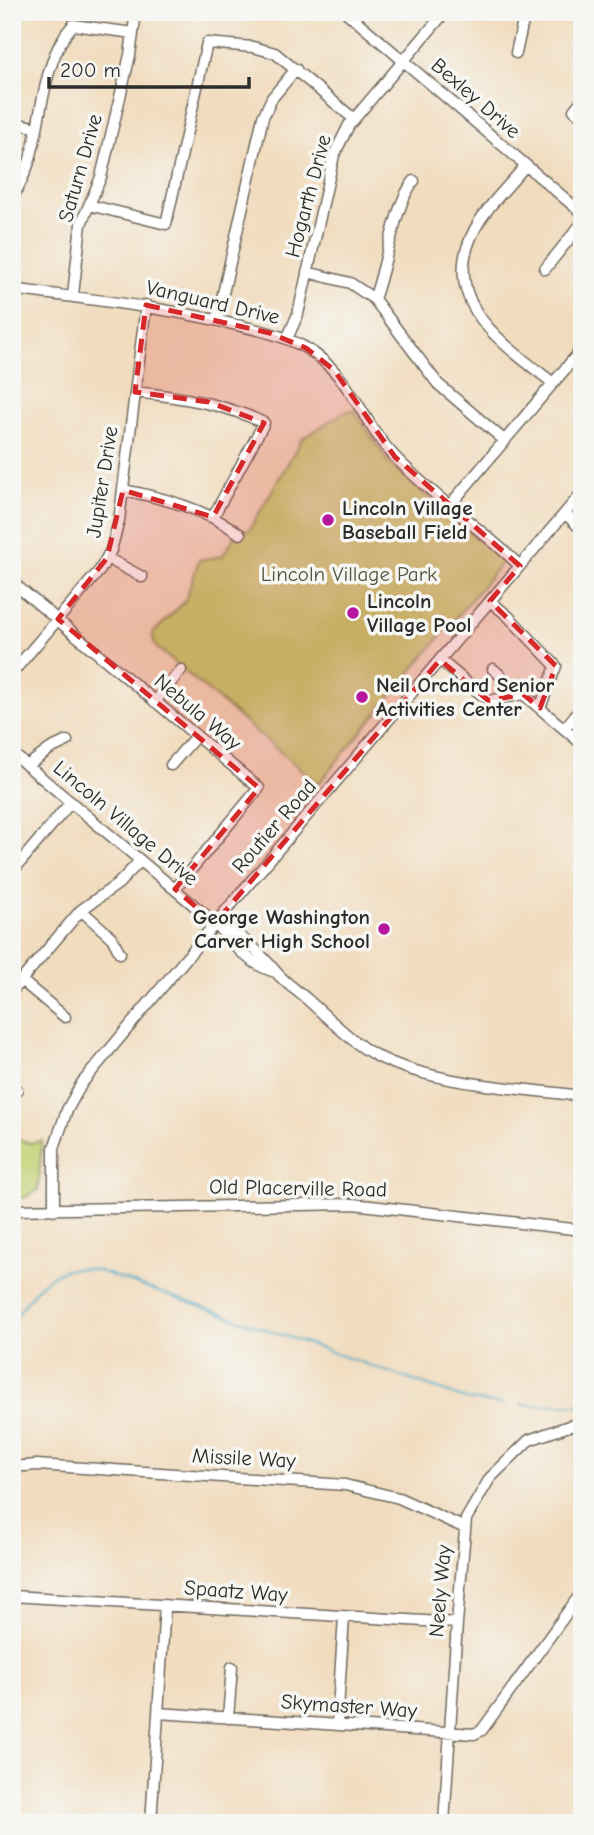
<svg xmlns="http://www.w3.org/2000/svg" width="594" height="1835" font-family="'Comic Neue',sans-serif">
<rect width="100%" height="100%" fill="#f6f6f2"/>
<filter id="ink" filterUnits="userSpaceOnUse"><feTurbulence type="fractalNoise" baseFrequency=".0143" numOctaves="2"/><feDisplacementMap in="SourceGraphic" scale="14" xChannelSelector="R" yChannelSelector="G"/><feConvolveMatrix kernelMatrix="1 2 1 2 8 2 1 2 1" color-interpolation-filters="sRGB"/></filter>
<filter id="wash" filterUnits="userSpaceOnUse"><feTurbulence type="fractalNoise" baseFrequency=".00686" numOctaves="4" result="noise"/><feDisplacementMap in="SourceGraphic" scale="28" xChannelSelector="R" yChannelSelector="G"/><feGaussianBlur stdDeviation="1.57" result="paint"/><feColorMatrix in="noise" values="0 0 0 0 0 0 0 0 0 0 0 0 0 0 0 0 0 1.4 0 .05"/><feComposite in="paint" operator="in"/></filter>
<g filter="url(#wash)">
<rect width="100%" height="100%" fill="#f1dcbe"/>
<path fill="#c2d071" stroke="#767e4e" stroke-width="2" d="M354,410l35,53 114,98 -185,223 -163,-138 -3,-12 33,-33 14,-41 23,-4 15,-23 12,-3 53,-91 42,-27z
M12,1138l18,5 12,-2 -4,49 -14,8 -12,1z"/>
<g fill="none" stroke-linecap="round" stroke-linejoin="round">
<path stroke="#46a8c5" stroke-width="2" d="M12,1322c25,-34 37,-60 84,-52l373,130 34,4
M522,1405h60"/>
</g>
</g>
<g filter="url(#ink)">
<g fill="none" stroke-linecap="round" stroke-linejoin="round">
<defs>
<path id="minor" d="M346,12l236,201
M516,53l9,-41
M582,100l-8,10 8,6
M12,122l25,6
M525,166c-16,20 -38,40 -50,63 -39,73 29,115 78,154
M12,199c7,-13 14,-26 18,-40 12,-41 13,-102 43,-134l60,8
M89,205l77,19 41,-181 46,4 22,6 79,66
M545,269l37,-46
M307,272l43,11 24,16 64,85 67,57
M12,289c73,10 145,17 216,34 26,6 53,11 76,24 50,29 55,73 91,110 38,40 85,70 125,109
M73,295l8,-71 20,-47 29,-122 6,-43
M374,299c12,-31 21,-97 40,-118
M217,320l46,-203 9,-19 24,-29
M287,339l11,-25 36,-159 15,-30 96,-113
M135,392c45,5 88,11 129,31l-51,94
M123,490c41,8 82,19 117,44
M450,505l132,-156
M565,513l17,17
M107,558l35,19
M12,582l247,206 -84,101
M490,601l18,15 48,50 -16,42
M440,660l49,41 34,-7 59,50
M493,669l29,25
M12,673l88,-103 11,-20 8,-29 27,-216
M155,702l26,-32
M564,729l18,-22
M12,753l203,170c15,19 37,44 61,49
M171,765l25,-29
M27,766l23,-17 17,-8
M12,872l59,-70
M81,910l31,28 8,15
M215,923c26,10 44,29 61,49 9,11 22,19 32,28 19,17 37,35 57,49 52,35 154,39 217,47
M21,980l44,37
M12,991l69,-81 37,-26 22,-23
M12,1088l5,2
M12,1210l341,-6 229,26
M54,1210v-62l13,-38 15,-27 142,-170 358,-420
M12,1467l25,-2 308,20 54,13 66,30
M12,1596l445,27
M158,1713l316,21 8,-4 100,-138
M228,1718l4,-51
M337,1725l7,-108
M151,1823l14,-218
M444,1823l13,-200 9,-104 24,-41 39,-38 40,-14 13,-2"/>
</defs>
<use href="#minor" stroke="#70695e" stroke-width="13"/>
<use href="#minor" stroke="#fff" stroke-width="10"/>
</g>
</g>
<path fill="#d62828" fill-opacity="0.2" stroke="#d62828" stroke-width="5" stroke-dasharray="14 9" stroke-linejoin="round" d="M146,305l124,28 36,15 28,22 61,87 125,109 -30,35 66,65 -16,42 -17,-14 -34,7 -49,-41 -225,263 -40,-34 84,-101 -201,-169 49,-61 16,-68 90,27 51,-94 -55,-21 -74,-10z"/>
<g fill="#b5179e" stroke="#f6f6f2" stroke-width="2.5">
<circle cx="328" cy="520" r="7"/>
<circle cx="353" cy="613" r="7"/>
<circle cx="362" cy="697" r="7"/>
<circle cx="384" cy="929" r="7"/>
</g>
<g text-anchor="middle" dominant-baseline="central" stroke-width="7" stroke-linejoin="round" paint-order="stroke">
<g font-size="21" fill="#2b2b2b" stroke="#f6f6f2">
<text transform="translate(476 98) rotate(41)">Bexley Drive</text>
<text transform="translate(80 168) rotate(-74)">Saturn Drive</text>
<text transform="translate(308 196) rotate(-75)">Hogarth Drive</text>
<text transform="translate(213 302) rotate(13)">Vanguard Drive</text>
<text transform="translate(102 482) rotate(-81)">Jupiter Drive</text>
<text transform="translate(198 712) rotate(40)">Nebula Way</text>
<text transform="translate(126 823) rotate(40)">Lincoln Village Drive</text>
<text transform="translate(274 826) rotate(-49)">Routier Road</text>
<text transform="translate(298 1188) rotate(1)">Old Placerville Road</text>
<text transform="translate(244 1458) rotate(3)">Missile Way</text>
<text transform="translate(236 1591) rotate(4)">Spaatz Way</text>
<text transform="translate(440 1591) rotate(-85)">Neely Way</text>
<text transform="translate(349 1706) rotate(4)">Skymaster Way</text>
</g>
<g font-size="21" font-weight="bold" fill="#2b2b2b" stroke="#f6f6f2" text-anchor="start">
<text x="342" y="508">Lincoln Village<tspan x="342" dy="24">Baseball Field</tspan></text>
<text x="367" y="601">Lincoln<tspan x="367" dy="24">Village Pool</tspan></text>
<text x="376" y="685">Neil Orchard Senior<tspan x="376" dy="24">Activities Center</tspan></text>
<text x="370" y="917" text-anchor="end">George Washington<tspan x="370" dy="24">Carver High School</tspan></text>
</g>
<g font-size="21" fill="#51543c" stroke="#f6f6f2">
<text x="349" y="574">Lincoln Village Park</text>
</g>
</g>
<rect width="594" height="1835" fill="none" stroke="#f6f6f2" stroke-width="42"/>
<path d="M49 77v10h200v-10" fill="none" stroke="#2b2b2b" stroke-width="3.5"/>
<text x="60" y="77" font-size="21" fill="#2b2b2b" stroke="#f6f6f2" stroke-width="5" paint-order="stroke">200 m</text>
</svg>
